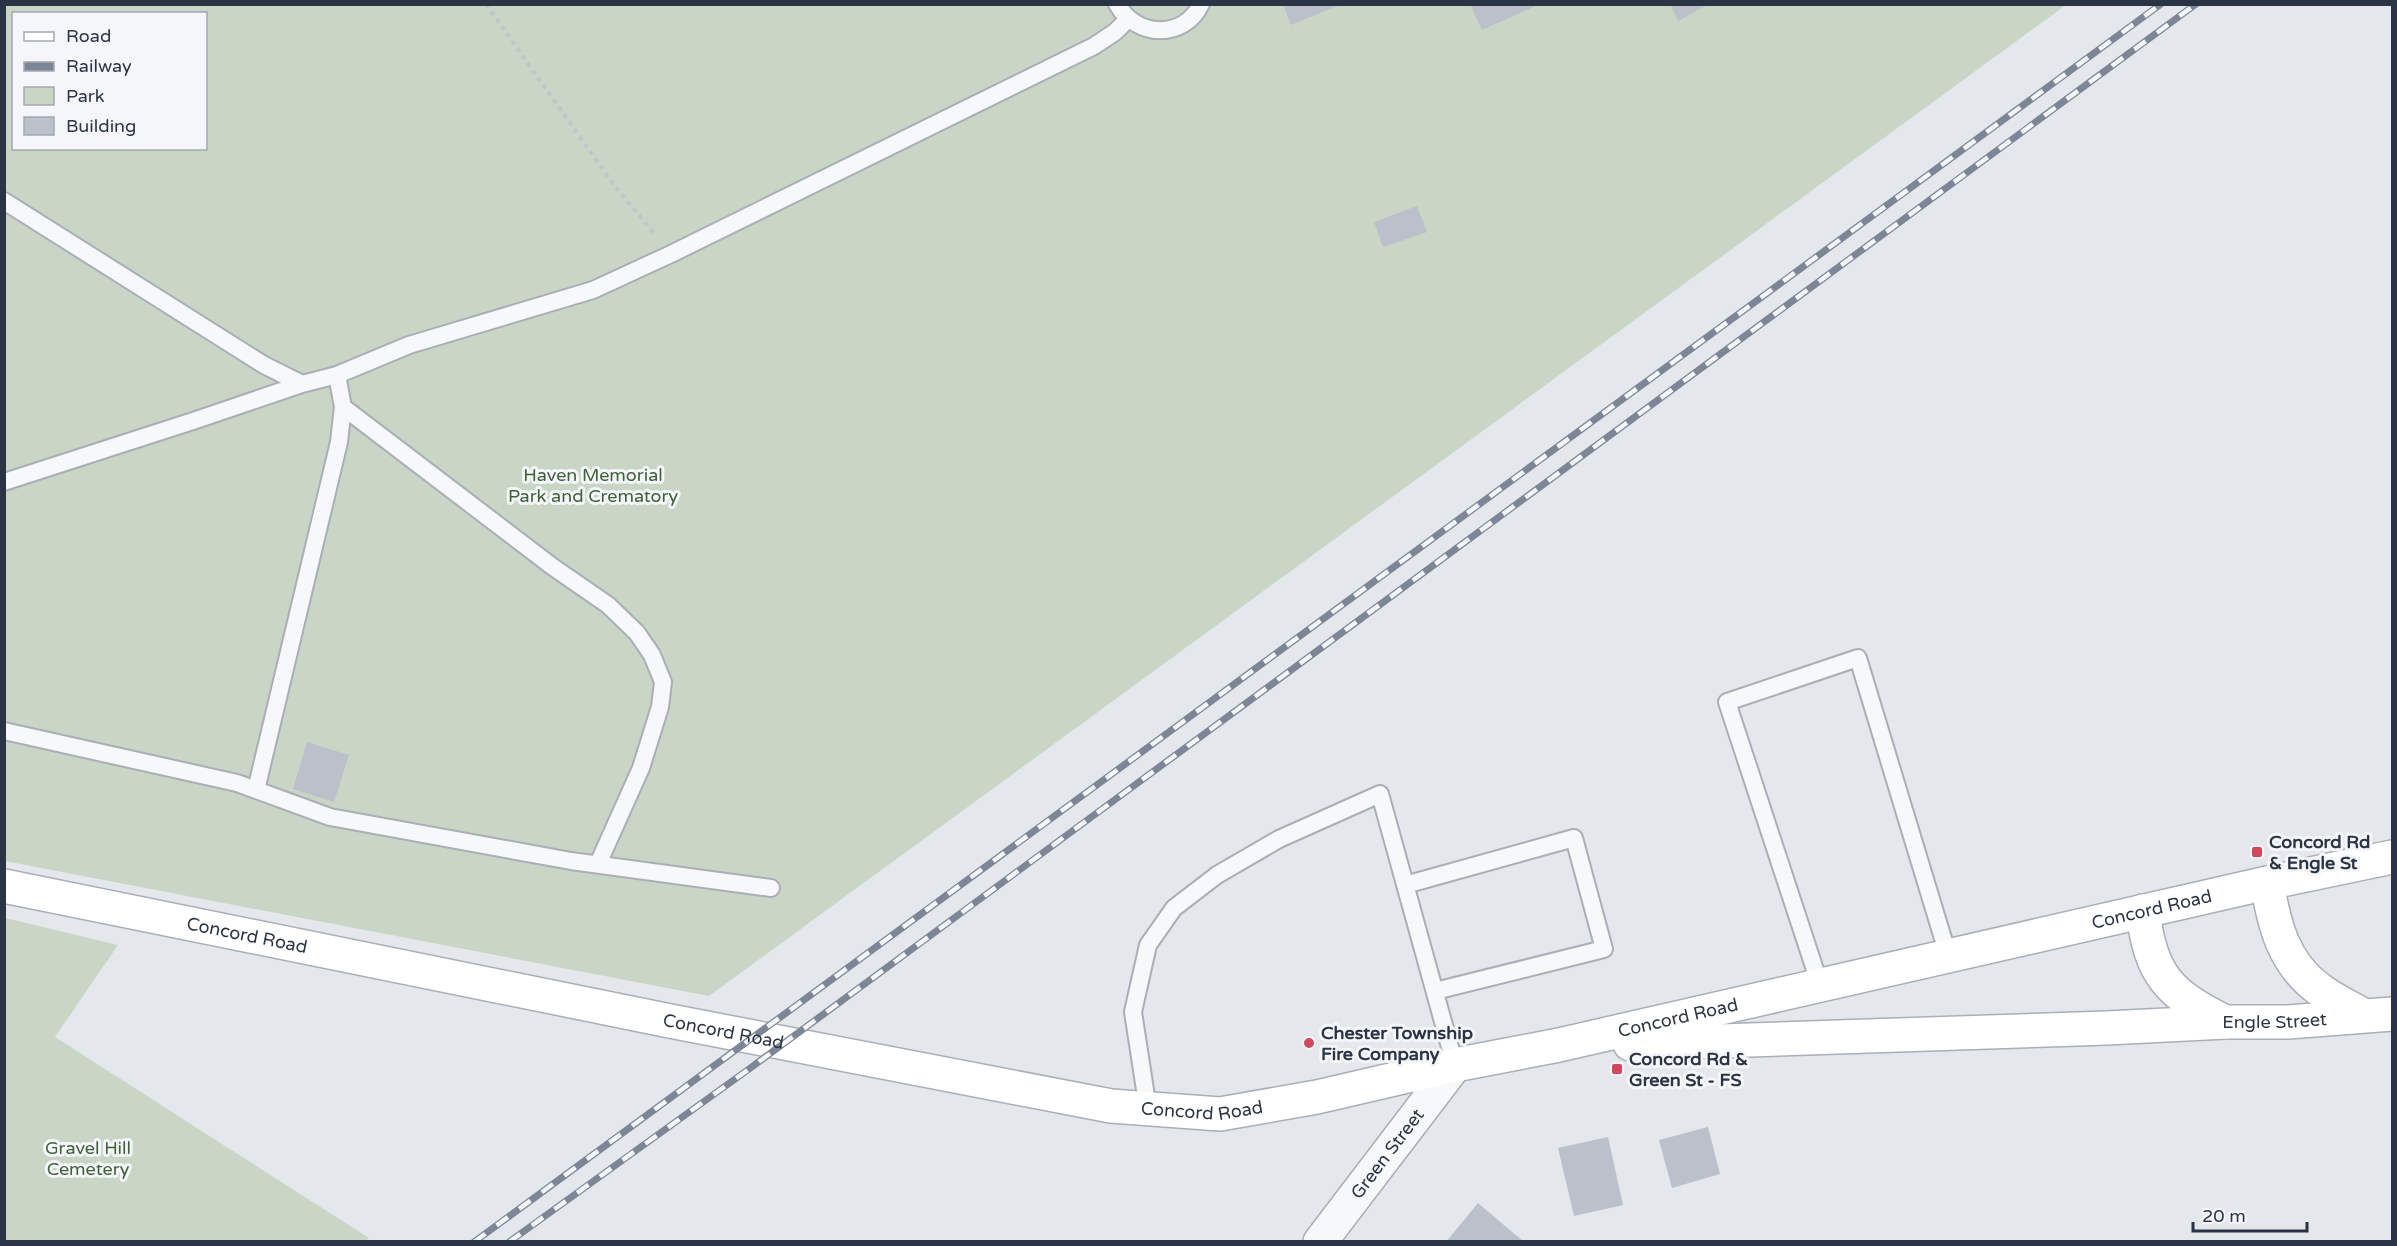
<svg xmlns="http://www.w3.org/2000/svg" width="2397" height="1246" font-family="'Varela Round',sans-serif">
<rect width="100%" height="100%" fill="#e4e7ec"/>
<path fill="#c9d6c5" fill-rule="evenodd" d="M4,5h2062l-1357,991 -704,-135zM14,14h192v134h-192z
M5,918l113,27 -63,92 314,201 -5,4 -359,-1z"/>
<path fill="#bbc0ca" d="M1283,4h57v1l-49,20z
M1470,4h70l-58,26z
M1670,4h39l-31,17z
M1417,206l10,26 -44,15 -9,-25z
M307,742l42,13 -15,47 -41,-13z
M1708,1127l12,47 -48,14 -13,-48z
M1608,1137l15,68 -49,11 -16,-68z
M1478,1203l46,39h-78z"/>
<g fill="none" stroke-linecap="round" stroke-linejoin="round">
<defs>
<path id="lane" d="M1117,4c19,34 67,36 84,0
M4,201l260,164 38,19
M343,407l210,160 55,38 29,28 15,22 11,27 -3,25 -19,61 -43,96
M4,482l189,-61 109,-37 35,-9 72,-30 184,-55 78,-36 423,-208 21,-14 13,-13
M4,731l233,52 93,34 241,44 200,27
M256,790l83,-348 4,-35 -6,-32
M1405,885l169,-47 30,111 -169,42
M1820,985l-93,-283 131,-44 90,297
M1148,1109l-15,-97 15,-67 26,-37 43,-33 62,-36 101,-45 75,271"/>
<g id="street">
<path id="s1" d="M1320,1242l135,-177"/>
</g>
<g id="secondary">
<path d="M2267,883c7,41 16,80 52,106 13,10 30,18 44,26"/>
<path id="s2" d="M4,886l666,135 441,85 109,8 97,-17 138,-32 104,-20 708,-162 125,-26"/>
<path d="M2143,911c7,64 26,83 82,111"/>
<path id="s3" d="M1630,1044l477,-16 119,-6h62l104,-8"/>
</g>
</defs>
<use href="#lane" stroke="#a9aeb7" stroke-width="20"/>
<use href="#street" stroke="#a9aeb7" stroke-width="36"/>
<use href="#secondary" stroke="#a9aeb7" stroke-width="36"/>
<path stroke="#c2c5cb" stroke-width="4" stroke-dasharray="4.5 4.5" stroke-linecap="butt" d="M486,4l127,180 41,49"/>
<use href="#lane" stroke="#f7f8fa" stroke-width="16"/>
<use href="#street" stroke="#f7f8fa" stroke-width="33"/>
<use href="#secondary" stroke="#fff" stroke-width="33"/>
<defs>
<path id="rail" d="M474,1242l1687,-1238
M509,1242l240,-173 1447,-1065"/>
</defs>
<use href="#rail" stroke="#7d8696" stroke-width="7"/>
<use href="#rail" stroke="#f4f6f9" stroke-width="4.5" stroke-dasharray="14" stroke-linecap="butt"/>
</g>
<g fill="#d1495b" stroke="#f4f6f9" stroke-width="2">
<rect x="2251" y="846" width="12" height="12" rx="3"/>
<circle cx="1309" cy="1043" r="6"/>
<rect x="1611" y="1063" width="12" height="12" rx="3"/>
</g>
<g text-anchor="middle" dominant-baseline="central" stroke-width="6" stroke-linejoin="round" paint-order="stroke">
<g font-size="18" fill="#3f6138" stroke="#f4f6f9">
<text x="593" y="475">Haven Memorial<tspan x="593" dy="21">Park and Crematory</tspan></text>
<text x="88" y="1148">Gravel Hill<tspan x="88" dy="21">Cemetery</tspan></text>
</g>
<g font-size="18" font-weight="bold" fill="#2b3445" stroke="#f4f6f9" text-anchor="start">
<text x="2269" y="842">Concord Rd<tspan x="2269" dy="21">&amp; Engle St</tspan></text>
<text x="1321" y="1033">Chester Township<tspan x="1321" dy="21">Fire Company</tspan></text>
<text x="1629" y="1059">Concord Rd &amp;<tspan x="1629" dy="21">Green St - FS</tspan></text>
</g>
<g font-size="18" fill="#2b3445" stroke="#f4f6f9">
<text stroke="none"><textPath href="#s2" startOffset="2192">Concord Road</textPath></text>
<text stroke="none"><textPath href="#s2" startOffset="248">Concord Road</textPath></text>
<text stroke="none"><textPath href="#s3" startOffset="645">Engle Street</textPath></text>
<text stroke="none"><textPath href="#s2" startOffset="1706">Concord Road</textPath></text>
<text stroke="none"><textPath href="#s2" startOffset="734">Concord Road</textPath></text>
<text stroke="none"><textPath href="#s2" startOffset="1220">Concord Road</textPath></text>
<text stroke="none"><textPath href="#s1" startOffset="111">Green Street</textPath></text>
</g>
</g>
<rect width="2397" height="1246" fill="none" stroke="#2b3445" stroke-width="12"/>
<rect x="12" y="12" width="195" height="138" fill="#f4f6f9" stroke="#a4a8b1" stroke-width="1.5"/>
<rect x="24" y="32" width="30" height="9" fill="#ffffff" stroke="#a4a8b1" stroke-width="1.5"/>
<text x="66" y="42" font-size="18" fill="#2b3445">Road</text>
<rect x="24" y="62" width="30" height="9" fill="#7d8696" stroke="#a4a8b1" stroke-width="1.5"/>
<text x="66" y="72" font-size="18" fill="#2b3445">Railway</text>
<rect x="24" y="87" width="30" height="18" fill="#c9d6c5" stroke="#a4a8b1" stroke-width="1.5"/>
<text x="66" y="102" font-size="18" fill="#2b3445">Park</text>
<rect x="24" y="117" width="30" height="18" fill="#bbc0ca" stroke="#a4a8b1" stroke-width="1.5"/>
<text x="66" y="132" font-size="18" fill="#2b3445">Building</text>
<path d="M2193 1222v9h114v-9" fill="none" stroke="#2b3445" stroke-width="3"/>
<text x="2202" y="1222" font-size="18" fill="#2b3445" stroke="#f4f6f9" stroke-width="4.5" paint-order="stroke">20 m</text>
</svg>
